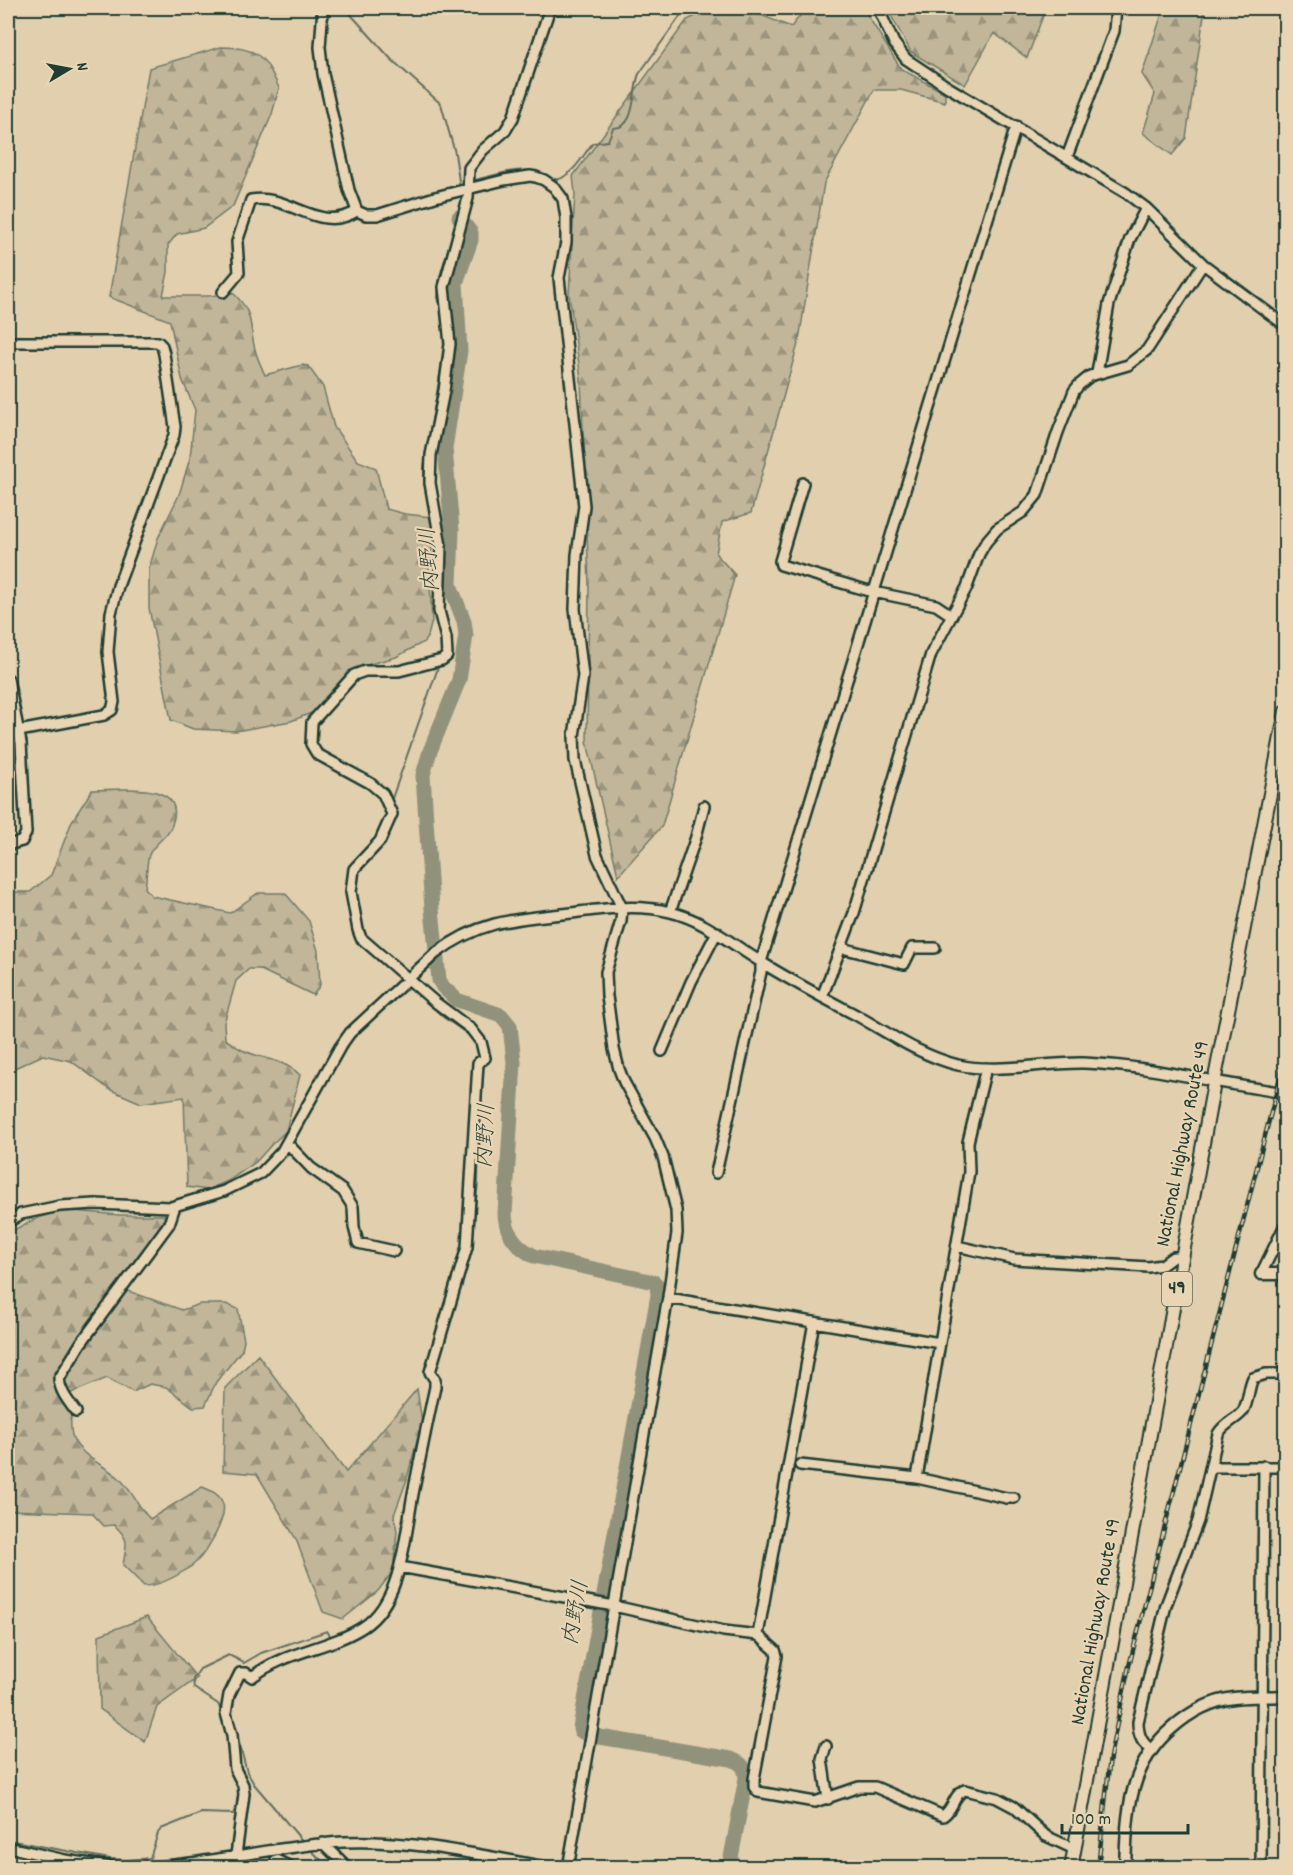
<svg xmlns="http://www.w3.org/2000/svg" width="1293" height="1875" font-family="Dekko,'Klee One',sans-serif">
<defs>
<pattern id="forest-firs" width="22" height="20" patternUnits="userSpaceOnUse" patternTransform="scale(1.5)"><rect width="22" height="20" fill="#c1b69a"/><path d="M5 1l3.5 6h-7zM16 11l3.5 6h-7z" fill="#9c957e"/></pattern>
</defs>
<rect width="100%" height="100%" fill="#e1cfae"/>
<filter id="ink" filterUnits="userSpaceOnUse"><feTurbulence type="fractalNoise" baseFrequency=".0167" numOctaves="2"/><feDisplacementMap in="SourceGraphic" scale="12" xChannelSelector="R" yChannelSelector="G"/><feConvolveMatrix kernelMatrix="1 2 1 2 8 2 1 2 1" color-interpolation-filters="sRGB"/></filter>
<g filter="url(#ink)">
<path fill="url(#forest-firs)" stroke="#707a67" stroke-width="1.5" d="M713,8h30l48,19 15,-19h57l38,61 44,24v9l-44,-12h-27l-50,93 -25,157 -48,173 -29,9 -6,32 19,21 -73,251 -44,50 -31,-134 2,-157 -8,-206 -12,-85 6,-101 -2,-17 114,-156z
M887,8h159l-19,50 -33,-25 -29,52 -54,-33z
M1164,8h41l-19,130 -14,17 -29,-22 12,-39 -13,-20z
M221,47c36,0 44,9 58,41l-7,26 -39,92 -29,22 -27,6 -9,11v27l-5,24h46l24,-3c23,21 15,34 23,60 2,7 6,15 9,22l37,-10 6,1 15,21 11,40 24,34 18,7 10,41 19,5 26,3 4,13 -6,36 3,55 -4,15 -4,6 -28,15 -37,10 -14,10 -31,35 -23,9 -55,10 -43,-2 -22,-9 -22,-112v-39l9,-31 21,-43 11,-37 5,-48 -13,-31 -12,-58 -61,-24 40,-229z
M92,790c26,0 97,-11 80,35 -4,12 -19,19 -23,30 -3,9 -2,23 -4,33l7,8 78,17 28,-20h27l24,28 9,30 2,34 -7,10 -54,-26h-10l-13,12 -12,42 1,16c5,3 11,8 17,11 19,9 42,9 58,25l-14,56 -14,13 -16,18 -28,19 -21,9 -20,-3 -3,-90 -43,6 -32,-14 -38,-28 -28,-6 -35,16v-179h22l21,-17 21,-54z
M73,1211l47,4h44l1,5 -38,64 1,7 54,19 18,-6h26l12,5 6,31 -2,10 -26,32 -11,24 -12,1 -27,-20 -16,-3 -17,8 -26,-14 -36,15c1,11 -2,32 1,42 6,21 33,30 47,43 13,12 19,29 31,41l52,-32c8,3 18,7 21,17 4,16 -19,54 -33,63 -13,9 -30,19 -46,19l-21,-21c3,-20 8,-25 -9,-40l-10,1 -12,-13 -84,-3v-276c19,-13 41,-22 65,-23z
M258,1355l88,117 71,-83 5,33 -16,60 -12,33 3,16 -4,40 -15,20 -35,28 -20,-7 -27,-73 -39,-65 -34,-3 2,-83z
M147,1617l50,61 -40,29 -12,35 -45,-33 -1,-74z"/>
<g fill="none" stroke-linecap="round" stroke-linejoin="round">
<path stroke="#63705f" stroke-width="2" d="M345,8l46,51 50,45 14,49 5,35
M471,181c19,-4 41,-13 61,-10 9,1 21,12 30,7 15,-9 21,-23 31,-35l15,-2 5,-13c24,1 19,-38 26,-54l47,-66
M461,209v-15
M444,325l-6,-28 2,-21 17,-56
M430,508l-6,-25v-16l21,-120v-10
M436,544l-2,66 8,34 -1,13
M390,804l50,-142
M347,887l2,-15
M429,1003l14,14 26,18 10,15
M481,1088l2,-24
M471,1243l7,-60 1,-62
M420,1438l10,-51
M388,1587l9,-29
M304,1647l51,-20
M250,1671l16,-10 27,-10
M232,1702l7,-16 8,-10
M222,1713l-4,-9 -24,-16 -1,-9 7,-10 29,-14 15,8 17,-10 66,-22 4,6
M235,1728l12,44 7,12 51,60
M231,1769l9,22
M8,1840l102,19 17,1 23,-2 8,-25 3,-4 40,-16 32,1 4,-7 2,-10
M309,1848l20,20"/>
<path stroke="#91927c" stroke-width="15" d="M459,217l12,16v7l-15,43 4,68 -15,97 7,82 -2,55 14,36 2,14 -7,45 -29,71 -7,24 9,134 7,71 4,7 14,13 44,15 9,11 4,36 -9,152c1,21 12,33 29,42l120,26 3,3 1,10 -78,433 1,3 7,4 143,24c11,4 14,8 15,19l-17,90"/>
<defs>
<path id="minor" d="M323,8l-3,39 3,27 26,116 8,21 9,4h11l58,-18 69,-17 26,-4 6,1 8,3 10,7 9,12 3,19v24l-7,36 25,228 -7,49 -2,54 8,67 -9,60 1,24 22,95 25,53 -1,13 -15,51 1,24 7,53 5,20 5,13 31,56 8,19 13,53 1,23 -9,64 -100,571
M878,8l16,35 12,16 42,28 178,106 20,15 57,56 83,62
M1067,157l47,-126 2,-23
M223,292l16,-19 -2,-31 14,-42c39,-7 67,35 106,11
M8,342h150l4,4 2,8 11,73 -1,8 -56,151 -7,27 -3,39 6,50 -2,8 -8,5 -85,16
M1097,373l12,-69 21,-65 16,-31
M803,483l-23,78 1,4 88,26 67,14 15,10
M8,679l13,64 5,90 -4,8 -14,4
M670,912l26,-75 8,-31
M842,948l62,16 8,-16h23
M822,997l32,-84 77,-259 36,-67 12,-33 7,-12 11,-13 26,-17 14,-17 21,-63 16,-41 5,-6 11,-9 38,-11 19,-15 56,-86
M662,1051l29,-69 26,-50
M287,1143l24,25 32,23 10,16 1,20 4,16 36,8
M716,1173l45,-201v-10l255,-836
M8,1222l13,-8 39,-8 35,-2 76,3 53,-16 37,-18 21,-22 58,-104 10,-14 85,-79c42,-32 76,-35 127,-40 36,-4 72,-11 108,-2 35,8 61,32 91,50 30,19 63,36 95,53 32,18 65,41 102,50 41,9 84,-3 126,-2 69,3 134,21 202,30
M957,1246l57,13 134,8 14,-2 11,-8h9
M1261,1274l25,-51
M668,1297v1l272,45
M76,1412c-7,-10 -16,-20 -17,-33l22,-36 88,-119 6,-18
M800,1465l117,13 90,20h7
M1211,1467h75
M917,1478l52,-306 -1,-30 18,-74
M400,1567l214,39 110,25 34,4 17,15 2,6 -23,123v8l4,5 57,10 44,-15h16l68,29c11,-7 10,-22 22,-26l32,8 17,9 32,29 28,13
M758,1635l56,-313
M826,1746l-4,13 6,40
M1152,1749c-11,-5 -14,-16 -14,-27l28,-117 32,-84 20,-87c6,-11 18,-14 25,-23 6,-10 5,-23 10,-33l13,-4h20
M323,1843l25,25
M8,1847l57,13 52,8
M236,1855l8,-61 -1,-9 -8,-16 -3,-34 -6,-22 3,-18 11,-22h6l6,4c33,-26 77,-28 111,-50 39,-25 42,-91 50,-133 7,-35 14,-71 22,-107v-7l-5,-8 37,-125 11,-184 7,-5 -4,-16 -10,-13 -36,-27 -74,-64 -3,-8 -7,-38 3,-23 26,-28 12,-27 -9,-20 -13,-11 -53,-29 -6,-10 1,-22 42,-47 11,-4h34l43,-11 5,-4 -1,-18 -7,-27 2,-65 -11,-63 1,-28 13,-64 6,-47 -6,-57 24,-89 1,-30 14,-18 22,-19 8,-13 37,-110
M276,1860l17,8
M138,1868c68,-3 136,-22 205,-26 70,-3 140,14 209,26
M1261,1868l3,-402"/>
<path id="major" d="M1261,1274h25
M1125,1868c2,-55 3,-102 47,-140 18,-16 39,-27 62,-30 17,-2 35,-1 52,-2"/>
<path id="highway" d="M1071,1868l143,-785 72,-372"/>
</defs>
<use href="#minor" stroke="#1f3d34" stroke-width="14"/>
<use href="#major" stroke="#1f3d34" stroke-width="15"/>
<use href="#highway" stroke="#1f3d34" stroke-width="16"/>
<use href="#minor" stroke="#e9d5b3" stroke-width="9"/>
<use href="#major" stroke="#e9d5b3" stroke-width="10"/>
<use href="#highway" stroke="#e9d5b3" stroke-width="12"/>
<defs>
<path id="rail" d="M1098,1868l12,-111 19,-91 157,-612"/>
</defs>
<use href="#rail" stroke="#1f3d34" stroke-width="4.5"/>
<use href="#rail" stroke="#e9d5b3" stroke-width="2" stroke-dasharray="7" stroke-linecap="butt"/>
</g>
</g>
<g text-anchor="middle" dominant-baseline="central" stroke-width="4.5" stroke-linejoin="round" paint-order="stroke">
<rect fill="#e9d5b3" stroke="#5c6b5a" stroke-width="1.5" x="1162" y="1272" width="30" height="34" rx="4.5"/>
<g font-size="20" font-weight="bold" fill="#1f3d34">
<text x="1177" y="1289">49</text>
</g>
<g font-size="21" fill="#1f3d34" stroke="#e9d5b3">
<text transform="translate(1184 1144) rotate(-79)">National Highway Route 49</text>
<text transform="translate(1097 1622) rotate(-80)">National Highway Route 49</text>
</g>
<g font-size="22" font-style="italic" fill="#304a3f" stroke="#e9d5b3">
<text transform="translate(431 560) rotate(-94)">内野川</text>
<text transform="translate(487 1136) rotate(-87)">内野川</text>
<text transform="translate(577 1613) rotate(-80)">内野川</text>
</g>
</g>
<rect width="1293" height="1875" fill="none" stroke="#e9d5b3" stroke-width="30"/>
<rect x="15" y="15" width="1263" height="1845" fill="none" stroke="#1f3d34" stroke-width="2" filter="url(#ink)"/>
<g transform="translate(69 69) rotate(80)" stroke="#e9d5b3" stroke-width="4.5" paint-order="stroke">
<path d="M0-4.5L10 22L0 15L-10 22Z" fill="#1f3d34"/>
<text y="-9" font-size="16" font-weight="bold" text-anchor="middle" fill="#1f3d34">N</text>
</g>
<path d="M1062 1824v9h126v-9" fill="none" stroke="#1f3d34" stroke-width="3"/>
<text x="1071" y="1824" font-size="18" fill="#1f3d34" stroke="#e9d5b3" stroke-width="4.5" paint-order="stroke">100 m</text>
</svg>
